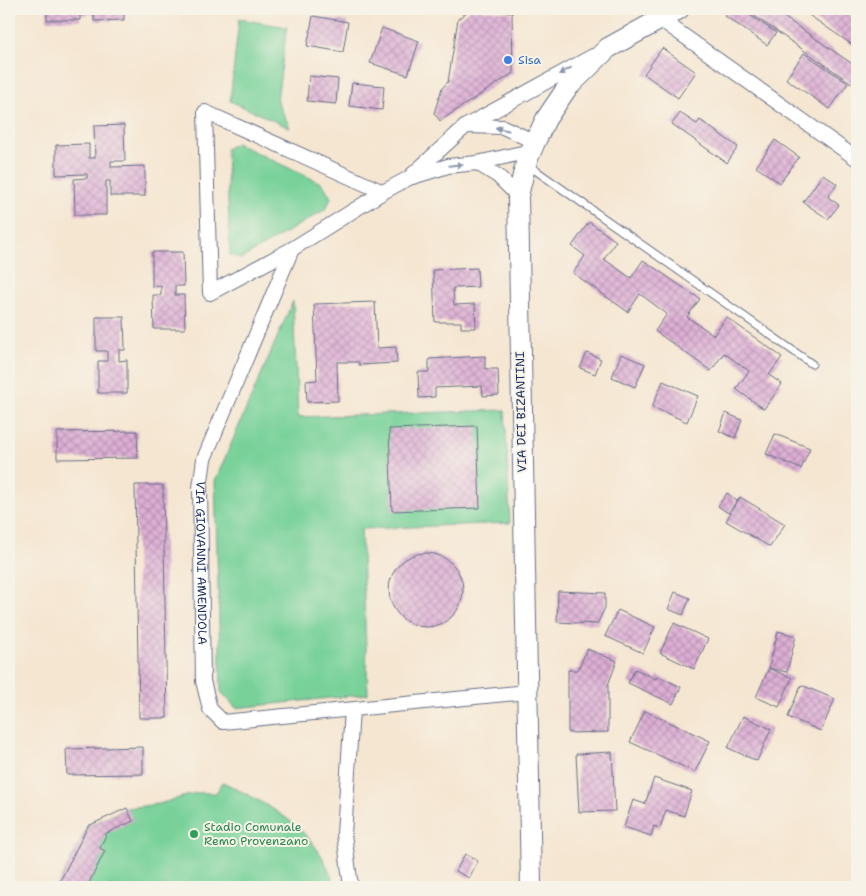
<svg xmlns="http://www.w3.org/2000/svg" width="866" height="896" font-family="'Shantell Sans',sans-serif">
<defs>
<pattern id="building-cross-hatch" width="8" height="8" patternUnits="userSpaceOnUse" patternTransform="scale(1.25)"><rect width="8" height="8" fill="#deafd5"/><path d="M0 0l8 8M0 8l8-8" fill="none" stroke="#b38fb0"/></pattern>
</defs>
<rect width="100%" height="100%" fill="#f7f3e8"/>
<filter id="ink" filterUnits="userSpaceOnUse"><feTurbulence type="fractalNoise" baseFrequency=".02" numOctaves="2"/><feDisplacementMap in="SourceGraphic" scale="10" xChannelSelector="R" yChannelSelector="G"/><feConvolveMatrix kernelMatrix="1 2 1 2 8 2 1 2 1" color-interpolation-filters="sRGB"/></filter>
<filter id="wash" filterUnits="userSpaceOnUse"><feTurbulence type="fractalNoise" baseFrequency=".0096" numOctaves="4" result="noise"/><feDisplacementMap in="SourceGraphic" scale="20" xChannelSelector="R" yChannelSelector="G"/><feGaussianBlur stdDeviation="1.12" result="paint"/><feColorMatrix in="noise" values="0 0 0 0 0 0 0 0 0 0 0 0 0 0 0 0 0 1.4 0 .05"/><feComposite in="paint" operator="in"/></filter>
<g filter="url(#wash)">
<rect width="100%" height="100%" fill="#f5e6d1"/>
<path fill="#77d198" stroke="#49807b" d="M239,19l48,8 -10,73 13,28 -60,-27z
M236,143l87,41 8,14 -5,11 -85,50 -11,-4 -4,-106z
M293,301l5,116 207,-7 5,113 -149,6 7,165 -132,14 -15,-16 -6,-211z
M223,782c50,26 95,46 112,105h-278l31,-61 39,-18 32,-4 37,-11h20z"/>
<g id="blocks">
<path fill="url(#building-cross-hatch)" d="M47,9h77v11l-30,1v-7l-14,1v5h-33z
M471,9l41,3 1,61 -73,48 -6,-8 8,-25 6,-6 10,-63z
M730,9h11l35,24 -9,12 -42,-29z
M749,9h23l85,58v20l-110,-76z
M800,9h54l3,2v37z
M313,16l35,6 -5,30 -36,-6z
M382,28l37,13 -11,34 -38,-12z
M662,48l34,24 -18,26 -34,-24z
M804,53l44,30 -18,26 -44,-30z
M309,76l29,3 -2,25 -29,-3z
M352,83l32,3 -2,24 -33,-4z
M680,113l17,11 3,-4 38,27 -11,16 -55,-39z
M124,125l1,36h-14v6l34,-1v30h-35v-15h-4v34h-31l-1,-36 13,-1v-4l-31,1v-30l33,-1v14h6l-1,-32z
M775,140l24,17 -19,26 -24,-16z
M823,174l14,10 -9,13 11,8 -11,14 -25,-17z
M589,222l27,19 -12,18 27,19 12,-18 57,39 -13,18 27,18 12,-18 56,40 -13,18 13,9 -18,25 -28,-20 13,-18 -25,-18 -13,18 -56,-40 12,-17 -27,-20 -12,18 -55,-39 12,-17 -13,-10z
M152,252h31l1,34h-9v9h9l1,34h-31l-1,-34h8v-9l-9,1z
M477,268l1,19 -25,1 1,17 21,-1 1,24h-15v-6h-26l-2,-52z
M375,302l2,46 19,-1 1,16 -38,2v-3h-22l1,39 -31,1 -1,-21 11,-1 -3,-76z
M96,317h28l1,33h-6v11l8,-1v33h-29v-32h9v-10h-11z
M587,353l14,6 -6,15 -15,-6z
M621,354l24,10 -10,23 -23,-10z
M485,356v13h13l1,26 -16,1 -1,-10 -47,2v9l-16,1 -1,-26h11v-13z
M663,381l35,15 -11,26 -35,-15z
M726,413l16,7 -7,18 -16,-7z
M477,426l3,82 -88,3 -3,-82z
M137,431l1,27 -81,1v-27z
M775,434l35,14 -9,21 -35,-15z
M135,485h28l4,233h-28z
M727,493l10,8 -9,12 -10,-7z
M740,497l45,27 -15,23 -44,-26z
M389 590a37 37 0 1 1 74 0a37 37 0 1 1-74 0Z
M558,591l47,2v15l-8,16 -40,-2z
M675,592l15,6 -7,17 -15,-6z
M618,610l37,17 -12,26 -38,-17z
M674,623l34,16 -14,30 -34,-16z
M778,631l18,5 -9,36 -18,-4z
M587,649l30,12 -9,24v47l-40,1v-63h10z
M769,668l23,10 -13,29 -23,-10z
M635,669l21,10 2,-3 23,11 -8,17 -45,-21z
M801,685l34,14 -14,32 -33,-14z
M645,711l65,30 -15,31 -65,-30z
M743,716l28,13 -14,32 -29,-13z
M143,747v27l-76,1 -1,-26z
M612,752l3,59 -36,1 -3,-58z
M654,778l38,13 -8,25 -18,-6 -6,18 -6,-2 -3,10 -27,-9 9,-27 12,4z
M127,808l6,13 -28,13 1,1 -6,13 5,3 -18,36h-30l31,-61z
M465,854l13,7 -9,17 -13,-7z"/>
</g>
</g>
<g filter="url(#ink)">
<use href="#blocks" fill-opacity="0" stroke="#676f86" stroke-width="1"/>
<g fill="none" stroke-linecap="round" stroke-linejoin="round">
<defs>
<path id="lane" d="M528,165l284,199"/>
<g id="street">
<path d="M660,19l197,140"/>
<path d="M467,126l36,1 32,15"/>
<path d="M477,163l54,-12"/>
<path d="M412,175l54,-49 127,-70"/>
<path d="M383,192l-178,-80 5,181 82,-44 91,-57 26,-14 39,-12 29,-3 21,13 20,20"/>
<path id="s1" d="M292,249l-88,210 -4,29 3,193 7,28 13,13 304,-30"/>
<path d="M351,887l-7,-53 8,-124"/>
</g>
<path id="secondary" d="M531,887l-13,-691 8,-33 9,-21 11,-23 21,-31 41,-40 71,-39"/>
</defs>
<use href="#lane" stroke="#676f86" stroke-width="9"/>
<use href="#street" stroke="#676f86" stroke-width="16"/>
<use href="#secondary" stroke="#676f86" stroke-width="22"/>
<use href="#lane" stroke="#fff" stroke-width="7"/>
<use href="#street" stroke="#fff" stroke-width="14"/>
<use href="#secondary" stroke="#fff" stroke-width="20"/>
</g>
<defs><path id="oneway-solid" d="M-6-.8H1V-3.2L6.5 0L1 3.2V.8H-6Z" transform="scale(1.25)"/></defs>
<g fill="#8d97ae">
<use href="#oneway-solid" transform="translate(565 71) rotate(151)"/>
<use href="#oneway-solid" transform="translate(502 129) rotate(-167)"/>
<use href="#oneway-solid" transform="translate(456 165) rotate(-6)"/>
</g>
</g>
<circle fill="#3f7fe0" stroke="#f7f3e8" stroke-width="2" cx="508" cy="60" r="5"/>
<circle fill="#2e9e5b" stroke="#f7f3e8" stroke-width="2" cx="194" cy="834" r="5"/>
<g text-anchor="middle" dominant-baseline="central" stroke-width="4" stroke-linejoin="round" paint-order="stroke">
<g font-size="12" fill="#366cbe" stroke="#f7f3e8" text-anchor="start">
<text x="518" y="60">Sisa</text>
</g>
<g font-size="12" fill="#1b2f5e" stroke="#f7f3e8">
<text transform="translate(521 412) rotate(-91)">VIA DEI BIZANTINI</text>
<text stroke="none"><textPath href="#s1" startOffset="332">VIA GIOVANNI AMENDOLA</textPath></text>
</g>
<g font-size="12" fill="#27864d" stroke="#f7f3e8" text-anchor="start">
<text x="204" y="827">Stadio Comunale<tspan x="204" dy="14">Remo Provenzano</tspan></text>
</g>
</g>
<rect width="866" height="896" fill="none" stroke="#f7f3e8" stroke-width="30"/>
</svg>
